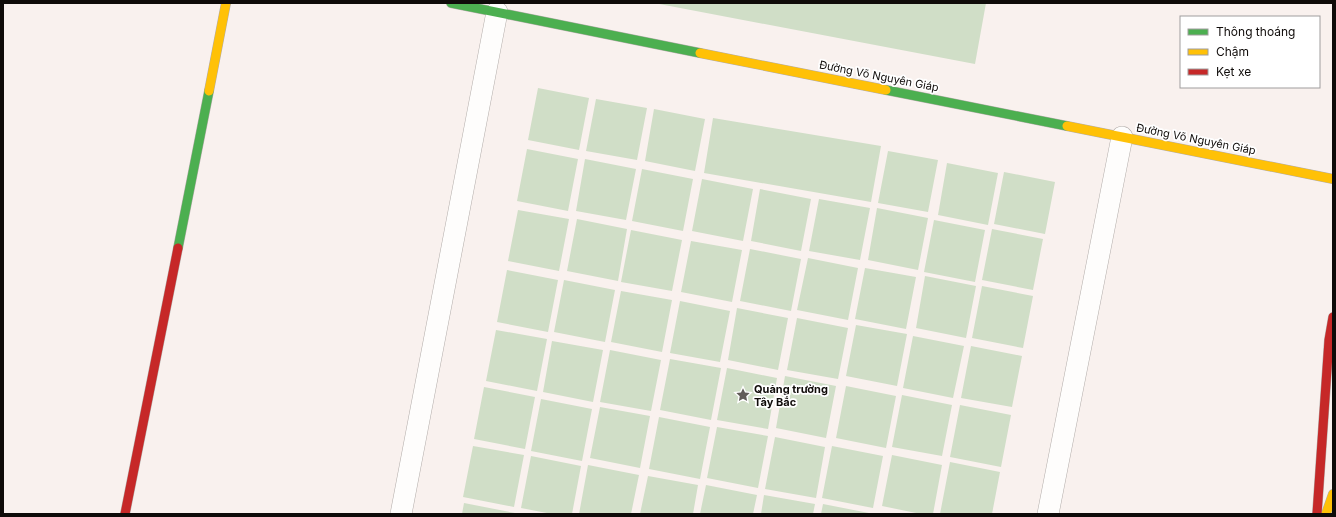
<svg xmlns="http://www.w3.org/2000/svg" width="1336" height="517" font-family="Inter,sans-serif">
<rect width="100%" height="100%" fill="#f9f1ee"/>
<path fill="#d0dec7" d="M654,3h332l-11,61z
M538,88l51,10 -10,52 -51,-10z
M596,99l51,9 -10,52 -51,-9z
M654,109l51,10 -10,52 -50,-10z
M713,118l168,28 -10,56 -167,-29z
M527,149l51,10 -10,52 -51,-10z
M888,151l50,9 -10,52 -50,-9z
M585,159l51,10 -10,51 -50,-9z
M947,163l51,10 -10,52 -50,-10z
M642,169l51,10 -10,52 -51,-10z
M1004,172l51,10 -10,52 -51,-10z
M702,179l51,10 -10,52 -51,-10z
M760,189l51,10 -10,52 -50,-10z
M819,199l51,9 -10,52 -51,-9z
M877,208l51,10 -10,52 -50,-10z
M518,210l51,9 -10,52 -51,-10z
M577,219l50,10 -9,52 -51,-10z
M934,220l51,10 -10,52 -51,-10z
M992,229l51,10 -10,51 -51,-10z
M631,230l51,10 -10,51 -51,-9z
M691,241l51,9 -10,52 -51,-10z
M750,249l51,10 -10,52 -51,-10z
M808,258l50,10 -10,52 -51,-10z
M865,268l51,9 -10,52 -51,-10z
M507,270l51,10 -10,52 -51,-10z
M925,276l51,10 -10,52 -50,-10z
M564,280l51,10 -10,52 -51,-10z
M982,286l51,10 -10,52 -51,-10z
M621,291l51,9 -10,52 -51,-10z
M680,301l50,10 -10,51 -50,-9z
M737,308l51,10 -10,52 -50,-10z
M797,318l51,10 -10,51 -51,-9z
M856,325l51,9 -10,52 -51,-10z
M496,330l51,9 -10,52 -51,-10z
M913,336l51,10 -11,52 -50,-10z
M552,341l51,9 -10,52 -50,-10z
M971,346l51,10 -10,51 -51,-9z
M610,350l51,10 -10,51 -51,-9z
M670,359l51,9 -10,52 -51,-10z
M727,368l50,10 -9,51 -51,-9z
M785,376l51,10 -10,52 -50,-10z
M846,386l50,10 -10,52 -50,-10z
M484,387l51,10 -10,52 -51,-10z
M902,395l50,10 -10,51 -50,-9z
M541,399l51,10 -10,52 -51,-10z
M960,405l51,10 -10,52 -51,-10z
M600,407l50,9 -10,52 -50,-10z
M659,417l51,10 -10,52 -51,-10z
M717,427l51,9 -10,52 -51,-10z
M775,437l50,10 -9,51 -51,-9z
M473,446l51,9 -10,52 -51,-10z
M832,446l51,10 -10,52 -51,-10z
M892,455l50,10 -9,49h-12l-39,-8z
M531,456l50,10 -9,48h-20l-31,-6z
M950,462l50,10 -8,42h-52z
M588,465l51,10 -8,39h-52z
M648,476l50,9 -5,29h-53z
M706,485l51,10 -4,19h-53z
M764,495l51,9 -2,10h-52z
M464,503l51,10 -1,1h-52z
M823,504l51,10h-53z"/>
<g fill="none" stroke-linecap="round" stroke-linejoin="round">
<defs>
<path id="street" d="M401,514l96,-502
M1048,514l74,-377"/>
<path id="fast" d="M451,3l249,50
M886,90l181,36
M178,248l31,-157"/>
<path id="slow" d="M700,53l186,37
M209,91l17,-88
M1067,126l266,53
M1326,514l7,-20"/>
<path id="jam" d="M125,514l53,-266
M1317,514l12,-174 4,-23"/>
</defs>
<use href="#street" stroke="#b2aca9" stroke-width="22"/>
<use href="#fast" stroke="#b2aca9" stroke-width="10"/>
<use href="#slow" stroke="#b2aca9" stroke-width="10"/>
<use href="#jam" stroke="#b2aca9" stroke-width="10"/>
<use href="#street" stroke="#fefdfc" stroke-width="21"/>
<use href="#fast" stroke="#4caf50" stroke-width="9"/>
<use href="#slow" stroke="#ffc107" stroke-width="9"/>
<use href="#jam" stroke="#c62828" stroke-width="9"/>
</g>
<defs>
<symbol id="sight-bare" viewBox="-9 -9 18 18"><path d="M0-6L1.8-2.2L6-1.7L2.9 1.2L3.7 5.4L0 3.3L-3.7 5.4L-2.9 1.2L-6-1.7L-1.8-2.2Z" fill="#615c59" stroke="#fff" stroke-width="2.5" paint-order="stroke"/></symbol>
</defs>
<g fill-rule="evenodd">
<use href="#sight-bare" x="733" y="385" width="20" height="20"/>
</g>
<g text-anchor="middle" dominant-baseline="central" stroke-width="3.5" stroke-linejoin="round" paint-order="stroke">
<g font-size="11" fill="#0f0b09" stroke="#fff">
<text transform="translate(879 76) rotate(11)">Đường Võ Nguyên Giáp</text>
<text transform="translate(1196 139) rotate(11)">Đường Võ Nguyên Giáp</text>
</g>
<g font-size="11" font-weight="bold" fill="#0f0b09" stroke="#fff" text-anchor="start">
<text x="754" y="389">Quảng trường<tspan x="754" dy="13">Tây Bắc</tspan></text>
</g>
</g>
<rect width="1336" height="517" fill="none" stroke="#0f0b09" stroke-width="8"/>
<rect x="1180" y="16" width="140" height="72" fill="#ffffff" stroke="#9f9d9d"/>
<rect x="1188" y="29" width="20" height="6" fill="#4caf50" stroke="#9f9d9d"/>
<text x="1216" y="36" font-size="12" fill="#0f0b09">Thông thoáng</text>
<rect x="1188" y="49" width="20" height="6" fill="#ffc107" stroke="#9f9d9d"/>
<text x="1216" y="56" font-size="12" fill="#0f0b09">Chậm</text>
<rect x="1188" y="69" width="20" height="6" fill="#c62828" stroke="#9f9d9d"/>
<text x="1216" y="76" font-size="12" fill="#0f0b09">Kẹt xe</text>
</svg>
